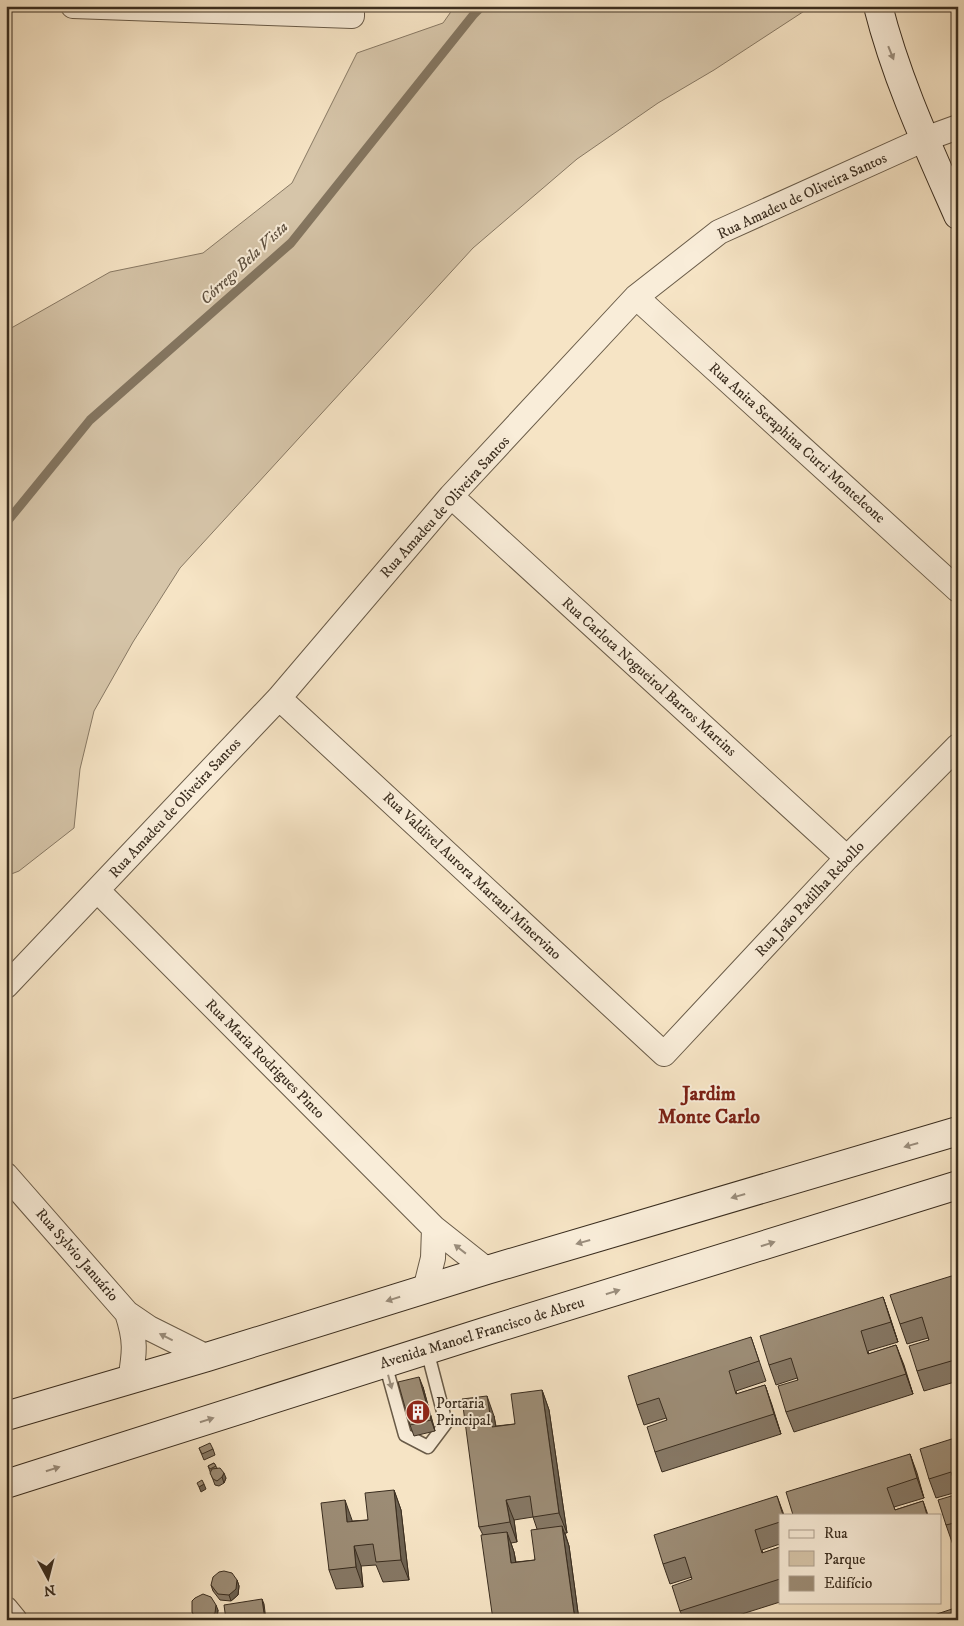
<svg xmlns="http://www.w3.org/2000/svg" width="964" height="1626" font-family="'IM FELL DW Pica',serif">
<rect width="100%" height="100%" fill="#f6e4c5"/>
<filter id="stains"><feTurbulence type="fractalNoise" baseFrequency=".004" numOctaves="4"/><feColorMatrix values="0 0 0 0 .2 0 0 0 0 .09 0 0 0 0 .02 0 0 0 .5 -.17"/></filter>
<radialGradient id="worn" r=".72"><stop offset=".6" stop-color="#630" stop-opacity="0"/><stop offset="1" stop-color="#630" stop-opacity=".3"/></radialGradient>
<path fill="#d6c5a9" stroke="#887964" d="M455,6h357l-98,64 -56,33 -81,56 -104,89 -293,320 -47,74 -39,69 -14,58 -6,59 -55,43 -13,5v-545l104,-59 93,-19 89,-70 65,-130 86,-30z"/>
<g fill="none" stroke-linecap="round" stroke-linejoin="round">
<path stroke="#847661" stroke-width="9" d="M6,523l84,-103 201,-177 183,-229 8,-8"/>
<defs>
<path id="lane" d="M385,1363l20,72 23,12 18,-24 -19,-73"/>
<path id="street" d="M73,6l279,10v-10
M636,297l322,293
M451,496l396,362
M279,698l385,356 183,-196 111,-112
M97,890l337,338 53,42
M6,986l273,-288 172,-202 185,-199 83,-65 206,-93 33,-12
M6,1175l121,138 22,15 58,29
M425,1290l8,-32 1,-30
M127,1313c9,27 8,39 3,67
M6,1609l9,11"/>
<path id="secondary" d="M878,6c18,72 50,141 80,209
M6,1416l201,-59 280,-87 471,-139
M6,1484l481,-153 471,-146"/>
</defs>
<use href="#lane" stroke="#695b48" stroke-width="15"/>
<use href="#street" stroke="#695b48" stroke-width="26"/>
<use href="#secondary" stroke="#3a2d1f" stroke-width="30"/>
<use href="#lane" stroke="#f9edd9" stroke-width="12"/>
<use href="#street" stroke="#f9edd9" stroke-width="24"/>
<use href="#secondary" stroke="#f9edd9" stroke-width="28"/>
</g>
<path fill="#867865" stroke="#3a2d1f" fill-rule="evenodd" d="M958,1274v107l-34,10 -7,-20 12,-31 -1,-2 -21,6 -7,-20z
M883,1297l15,45 -30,9 1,3 27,-9 17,49 -119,38 -8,-20 12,-32 -1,-2 -21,7 -7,-20z
M751,1337l15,44 -30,10 1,3 28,-9 16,49 -119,38 -7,-20 12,-32 -1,-2 -22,7 -7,-20z
M423,1387l12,44 -21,5 -4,-11z
M542,1390l7,20 18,123h-2l4,13 10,74 -96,-85 -4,-8 15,-111 2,10 19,-2zM533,1517l4,12 -2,31 -19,2 -2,-10 -3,-9 6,-1 -3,-22z
M958,1437l-1,55 -21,6 -7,-19z
M199,1448l14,1 2,6 -11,5z
M910,1454l14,44 -30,9 1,3 28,-9 5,14h-135z
M214,1463l3,5 9,10 -2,5 -5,3 -4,-1 -7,-19z
M394,1490l7,20 8,70 -26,2 -7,-17 -15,1 2,21 -27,2 -7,-19 23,-49 16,-1z
M958,1494v50l-5,1 -7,-20z
M777,1496l7,19h-4v29l-18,6 1,3 17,-6v55l-57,18h-39l-4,-9 12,-32v-2l-22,7 -7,-20z
M237,1580l2,6 -1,9 -7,6 -11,-1 -7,-9 -2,-6z
M218,1610l-1,8 -2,2h-20l-3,-8z"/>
<path fill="#6d6252" stroke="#3a2d1f" d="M883,1297l7,20 8,25 -7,-20z
M896,1345l8,20 9,29 -7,-20z
M419,1377l4,10 12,44 -4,-11z
M765,1385l7,20 9,29 -7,-20z
M542,1390l7,20 18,123 -8,-20z
M487,1396l7,20 5,31 -7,-20z
M910,1454l7,19 7,25 -7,-20z
M224,1473l2,5 -2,5 -2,-6z
M204,1484l2,5 -5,3 -2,-5z
M394,1490l7,20 8,70 -8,-20z
M345,1500l7,20 2,21 -7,-19z
M506,1500l8,20 3,22 -7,-20z
M562,1526l7,20 10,74h-4z
M507,1532l7,20 5,31 -8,-20z
M354,1546l7,20 2,21 -7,-20z
M237,1580l2,6 -1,9 -7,6 -2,-6z
M262,1599l2,5 2,16h-1z
M216,1605l2,5 -1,8 -2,2h-6z"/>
<path fill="#9c8c75" stroke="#3a2d1f" d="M958,1274v85l-41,12 -8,-25 20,-6 -7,-23 -22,7 -10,-29z
M883,1297l8,25 -30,9 7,23 28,-9 10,29 -120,38 -8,-26 20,-6 -7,-22 -22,7 -9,-29z
M751,1337l8,24 -30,10 7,23 29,-9 9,29 -119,38 -8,-25 20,-7 -8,-22 -22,7 -9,-29z
M419,1377l12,43 -21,5 -12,-43z
M542,1390l17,123 -26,4 -3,-21 -24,4 4,22 -31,5 -17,-128 25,-3 5,31 23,-3 -4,-30z
M958,1437v56l-7,-21 -22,7 -9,-30z
M210,1443l3,6 -11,5 -3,-6z
M910,1454l7,24 -30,10 8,22 28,-9 4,14h-134l-7,-23z
M214,1463l2,3 -6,3 -2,-3z
M220,1468l4,5 -2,4 -5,4 -4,-2 -3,-6 2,-4z
M202,1480l2,4 -5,3 -2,-4z
M394,1490l7,70 -25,2 -3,-18 -19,2 2,21 -27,3 -8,-67 24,-3 2,22 21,-2 -3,-27z
M958,1494v28l-12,3 -8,-25z
M777,1496l6,19h-3v7l-25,8 7,23 18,-6v32l-100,32 -8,-25 20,-7 -7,-22 -22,7 -9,-29z
M562,1526l13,94h-82l-12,-85 26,-3 4,31 24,-3 -4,-30z
M224,1571l8,2 5,7 -1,9 -7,6 -11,-1 -7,-9 2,-8 6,-5z
M203,1594l8,3 5,8 -1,8 -7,6h-11l-5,-7v-11l3,-3z
M262,1599l3,21h-39l-2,-15z
M958,1607v13h-39z"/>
<defs><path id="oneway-solid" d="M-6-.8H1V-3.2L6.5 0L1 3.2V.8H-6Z" transform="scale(1.25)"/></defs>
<g fill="#9a8d7c">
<use href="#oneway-solid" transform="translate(891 53) rotate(68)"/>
<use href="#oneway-solid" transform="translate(911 1145) rotate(164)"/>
<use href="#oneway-solid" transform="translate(738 1196) rotate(164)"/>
<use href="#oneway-solid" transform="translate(583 1242) rotate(164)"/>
<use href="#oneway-solid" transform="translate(768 1244) rotate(-17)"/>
<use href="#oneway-solid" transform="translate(460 1249) rotate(-142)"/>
<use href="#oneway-solid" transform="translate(613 1292) rotate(-17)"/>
<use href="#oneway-solid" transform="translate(393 1299) rotate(163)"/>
<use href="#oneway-solid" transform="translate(166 1337) rotate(-153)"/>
<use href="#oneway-solid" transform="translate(390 1382) rotate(75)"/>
<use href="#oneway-solid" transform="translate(207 1420) rotate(-18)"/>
<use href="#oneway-solid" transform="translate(53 1469) rotate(-18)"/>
</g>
<defs>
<symbol id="building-disc" viewBox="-11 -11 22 22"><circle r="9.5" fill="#8f2418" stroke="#f9edd9"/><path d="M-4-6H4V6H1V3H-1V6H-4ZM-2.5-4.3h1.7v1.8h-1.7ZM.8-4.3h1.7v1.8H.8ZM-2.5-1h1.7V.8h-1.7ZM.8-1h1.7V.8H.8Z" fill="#fff"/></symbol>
</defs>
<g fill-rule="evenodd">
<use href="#building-disc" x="404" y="1398" width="28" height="28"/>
</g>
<g text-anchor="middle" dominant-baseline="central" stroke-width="4" stroke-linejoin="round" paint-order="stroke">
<g font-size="15" fill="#3a2d1f" stroke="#f9edd9">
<text transform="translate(802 196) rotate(-25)">Rua Amadeu de Oliveira Santos</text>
<text transform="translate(797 443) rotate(42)">Rua Anita Seraphina Curti Monteleone</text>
<text transform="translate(445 507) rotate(-48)">Rua Amadeu de Oliveira Santos</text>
<text transform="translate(649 677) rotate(42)">Rua Carlota Nogueirol Barros Martins</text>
<text transform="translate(175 808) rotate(-47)">Rua Amadeu de Oliveira Santos</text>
<text transform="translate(472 876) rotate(43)">Rua Valdivel Aurora Martani Minervino</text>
<text transform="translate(810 899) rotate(-47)">Rua João Padilha Rebollo</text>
<text transform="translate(265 1059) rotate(45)">Rua Maria Rodrigues Pinto</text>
<text transform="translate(77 1255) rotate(49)">Rua Sylvio Januário</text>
<text transform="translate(482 1333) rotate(-17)">Avenida Manoel Francisco de Abreu</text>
</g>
<g font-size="15" fill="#3a2d1f" stroke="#f9edd9" text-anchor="start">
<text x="436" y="1403">Portaria<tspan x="436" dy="17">Principal</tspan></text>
</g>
<g font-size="16" font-style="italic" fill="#5f5140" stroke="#f9edd9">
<text transform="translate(244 263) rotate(-43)">Córrego Bela Vista</text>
</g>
<g font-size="20" font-weight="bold" fill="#7a1f14" stroke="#f9edd9">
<text x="709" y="1094">Jardim<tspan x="709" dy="23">Monte Carlo</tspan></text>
</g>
</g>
<rect width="964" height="1626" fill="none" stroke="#f6e4c5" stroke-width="25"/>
<rect x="8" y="8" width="949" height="1611" fill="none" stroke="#3a2d1f" stroke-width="2.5"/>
<rect x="12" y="12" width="939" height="1601" fill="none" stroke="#3a2d1f"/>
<rect x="779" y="1514" width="162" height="90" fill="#f9edd9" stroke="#ada08f"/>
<rect x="789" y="1530" width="25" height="8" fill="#f9edd9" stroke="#ada08f"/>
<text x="824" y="1538" font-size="15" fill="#3a2d1f">Rua</text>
<rect x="789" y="1551" width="25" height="15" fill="#d6c5a9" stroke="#ada08f"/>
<text x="824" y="1564" font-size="15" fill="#3a2d1f">Parque</text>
<rect x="789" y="1576" width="25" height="15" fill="#9c8c75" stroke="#ada08f"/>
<text x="824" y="1588" font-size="15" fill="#3a2d1f">Edifício</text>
<g transform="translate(48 1578) rotate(173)" stroke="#f9edd9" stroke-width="4" paint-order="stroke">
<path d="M0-4L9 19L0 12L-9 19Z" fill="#3a2d1f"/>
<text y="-8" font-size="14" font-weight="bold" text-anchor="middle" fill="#3a2d1f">N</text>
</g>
<rect width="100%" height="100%" filter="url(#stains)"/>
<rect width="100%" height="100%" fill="url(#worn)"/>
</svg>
